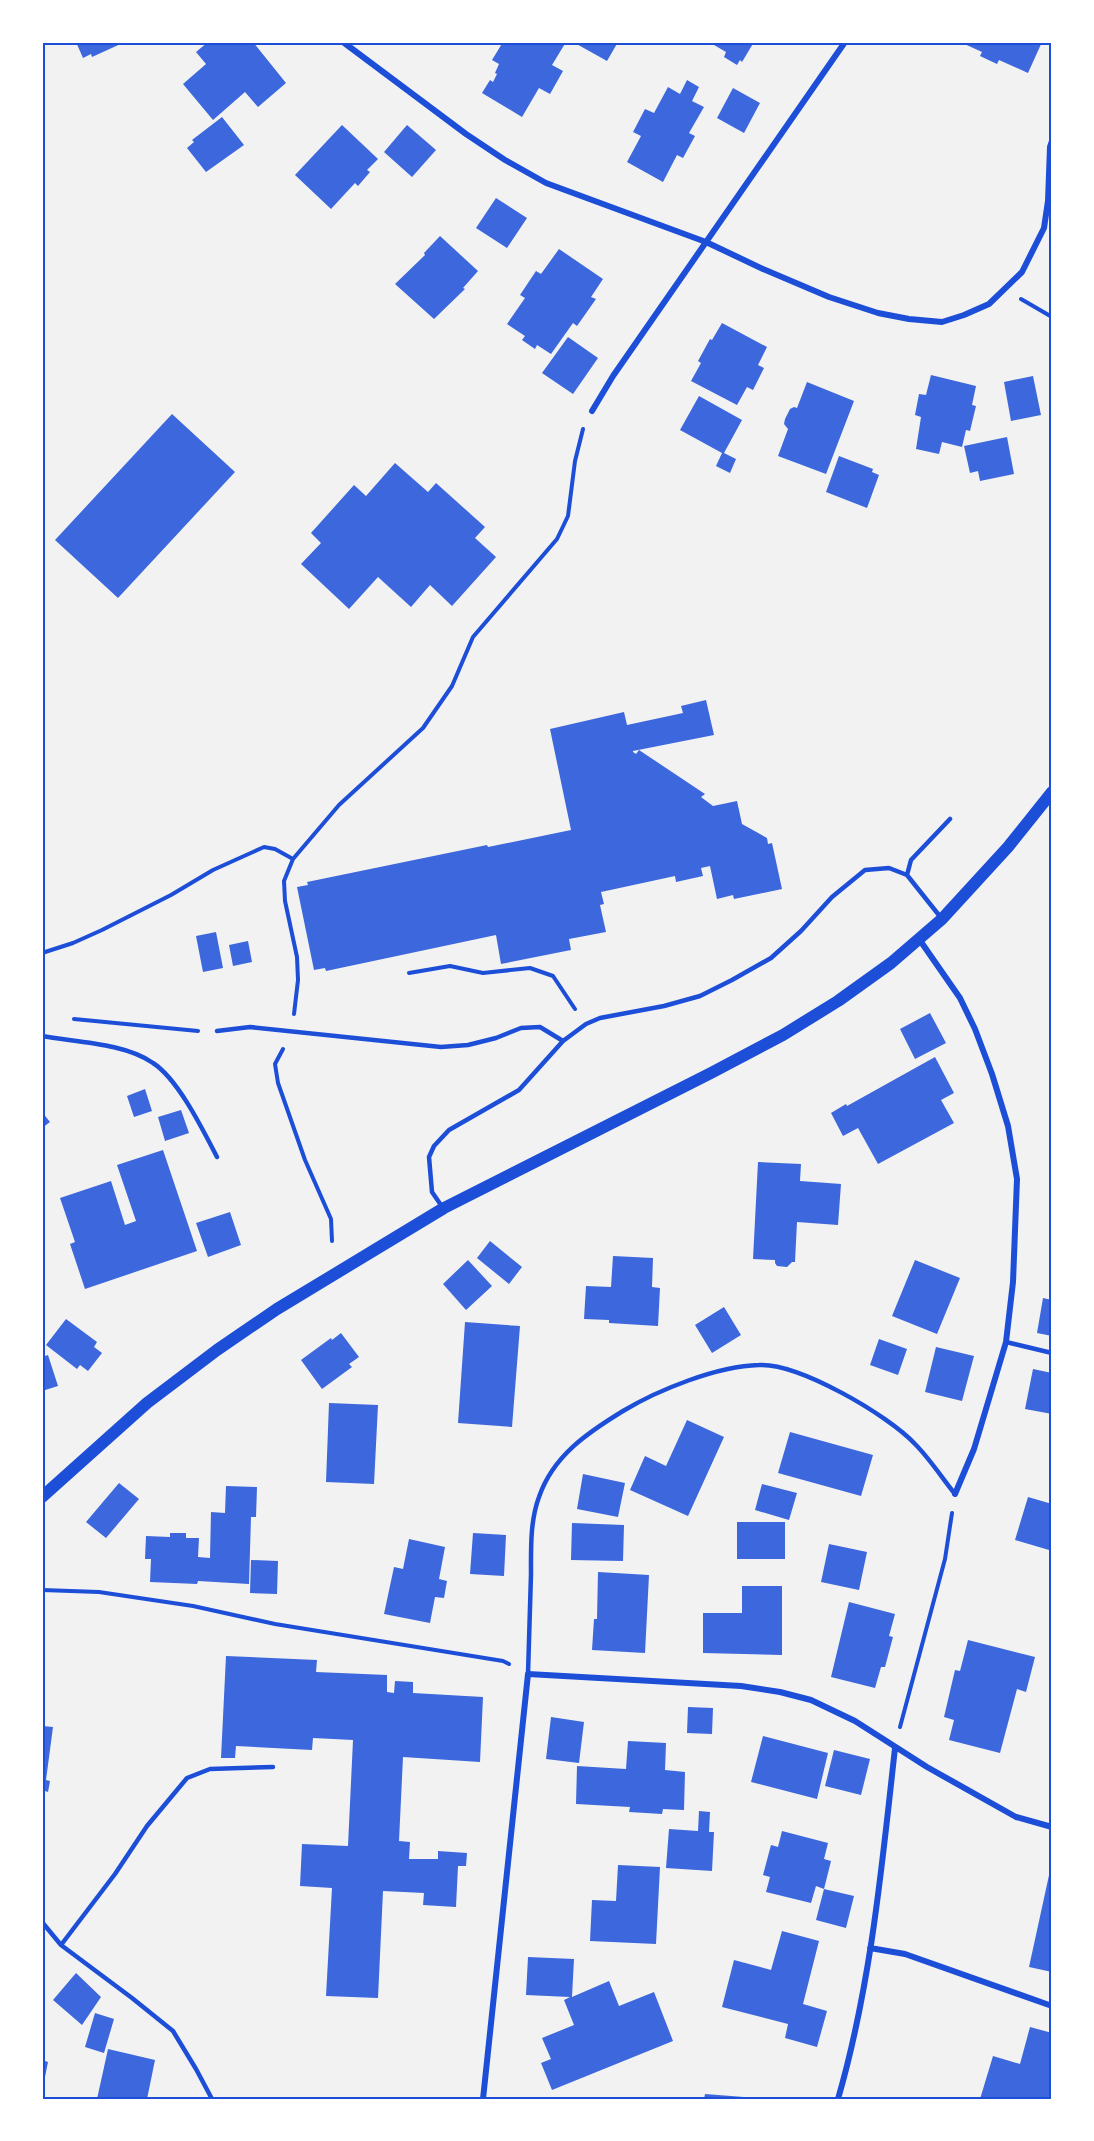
<svg xmlns="http://www.w3.org/2000/svg" width="1094" height="2141" font-family="Montserrat,sans-serif">
<rect width="100%" height="100%" fill="#f2f2f2"/>
<path fill="#3d67dc" d="M76,42h49l-33,15 -1,-3 -8,4z
M208,42h45l33,41 -28,24 -13,-15 -32,28 -30,-36 23,-20 -10,-12z
M503,42h63l-14,23 11,6 -13,23 -11,-6 -17,29 -40,-24 8,-13 3,2 4,-8 -2,-1 4,-9 -7,-4z
M573,42h45l-11,19z
M709,42h45l-12,20 -2,-2 -3,5 -13,-8 2,-5z
M960,42h82l-14,31 -29,-13 -2,4 -17,-8 2,-4z
M687,80l12,7 -7,14 12,6 -15,26 6,3 -12,22 -6,-3 -14,27 -36,-20 14,-26 -8,-4 12,-23 9,4 14,-26 12,7z
M733,88l27,15 -16,30 -27,-15z
M222,117l22,28 -38,27 -19,-24 7,-6 -2,-2z
M342,125l36,34 -11,11 3,2 -12,14 -3,-3 -24,26 -36,-34z
M407,125l29,25 -24,27 -28,-25z
M496,198l31,20 -20,30 -31,-20z
M440,236l38,35 -15,17 2,1 -31,30 -39,-35 30,-29 -1,-2z
M559,249l44,30 -12,18 5,2 -19,27 -4,-3 -22,31 -14,-9 -2,4 -13,-9 3,-4 -18,-12 18,-26 -5,-3 16,-24 5,3z
M722,323l45,24 -9,18 6,3 -11,22 -6,-3 -10,18 -46,-24 10,-18 -3,-2 12,-22 2,1z
M568,337l30,21 -25,36 -31,-21z
M931,375l45,11 -4,19 4,1 -6,25 -4,-1 -4,17 -20,-5 -3,12 -23,-5 5,-32 -6,-2 4,-21 7,1z
M1033,376l8,39 -30,6 -7,-39z
M807,382l47,19 -28,73 -48,-18 10,-27 -4,-5 1,-5 5,-10 4,-2 3,1z
M699,396l43,24 -18,33 12,6 -6,14 -14,-7 6,-13 -42,-23z
M172,414l63,58 -117,126 -63,-58z
M1007,437l7,37 -34,7 -2,-10 -8,2 -6,-27z
M839,456l34,13 -1,3 7,3 -12,33 -41,-16z
M395,463l33,29 8,-9 49,44 -10,11 21,19 -44,49 -22,-21 -19,22 -33,-30 -29,32 -48,-45 20,-21 -10,-10 43,-48 12,11z
M706,700l8,35 -81,16v1l3,2 3,-4 66,44 -4,3 12,9 24,-5 5,23 25,14 1,6 4,-1 10,46 -48,10 -1,-4 -16,4 -7,-33 -9,2 2,8 -27,6 -1,-6 -74,16 3,12 -4,1 6,27 -37,7 2,11 -70,14 -5,-29 -170,36 -1,-3 -11,2 -17,-83 11,-2 -1,-3 180,-37 1,2 83,-17 -21,-101 74,-17 3,13 56,-12 -2,-7z
M216,932l7,36 -20,4 -7,-36z
M248,941l4,21 -19,4 -4,-21z
M930,1013l16,30 -31,16 -15,-30z
M935,1057l19,36 -13,7 13,23 -76,41 -20,-36 -15,8 -12,-23 15,-9 1,2z
M145,1089l7,22 -18,6 -7,-21z
M181,1110l8,23 -24,8 -7,-24z
M42,1112l8,10 -8,6z
M163,1150l34,101 -112,38 -15,-45 5,-2 -15,-44 51,-17 14,44 11,-4 -19,-56z
M758,1162l43,2 -1,17 41,3 -3,41 -41,-3 -2,40h-3l-5,5 -10,-1 -2,-3v-3l-22,-1z
M230,1212l11,33 -33,12 -12,-34z
M490,1241l32,26 -13,17 -32,-26z
M613,1256l40,2 -1,29 8,1 -2,38 -49,-3v-3l-25,-1 2,-33 25,1z
M468,1260l24,26 -26,24 -23,-26z
M915,1260l45,18 -23,56 -45,-18z
M1043,1298l9,2v36l-15,-3z
M724,1307l17,28 -29,18 -17,-28z
M66,1319l31,23 -3,5 8,6 -14,18 -8,-6 -3,4 -31,-24z
M465,1322l55,4 -8,101 -54,-4z
M341,1333l18,24 -10,7 3,3 -30,22 -21,-29 30,-22 1,2z
M879,1339l28,10 -9,26 -28,-10z
M936,1347l38,9 -12,45 -37,-9z
M48,1355l10,31 -16,5v-34z
M1033,1369l19,4v41l-27,-5z
M329,1403l49,2 -4,79 -48,-2z
M687,1420l37,17 -36,79 -58,-26 15,-34 21,10z
M790,1432l83,23 -12,41 -83,-23z
M583,1474l42,9 -7,34 -41,-8z
M119,1483l20,16 -33,39 -20,-16z
M762,1484l35,9 -8,27 -34,-10z
M226,1486l31,1 -1,30h-5l-2,67 -51,-3 -1,3 -47,-2 1,-23h-6l1,-23 24,1v-4h16v5h13l-1,19 12,1 1,-46 14,1z
M1028,1497l24,7v35l-3,11 -34,-10z
M737,1522h48v37h-48z
M572,1523l52,2 -1,36 -52,-1z
M473,1533l33,2 -2,41 -34,-2z
M409,1539l36,8 -6,32 8,2 -3,17 -9,-1 -5,26 -46,-9 10,-47 9,2z
M829,1544l38,8 -8,38 -38,-8z
M251,1560l27,1 -1,33 -27,-1z
M598,1572l51,3 -4,78 -53,-3 2,-31h3z
M742,1586h40v69l-79,-2v-40h39z
M849,1602l46,12 -6,22 4,1 -8,30h-4l-6,21 -44,-11z
M968,1640l67,17 -9,35 -9,-3 -17,64 -51,-13 5,-20 -10,-3 11,-47 5,1z
M226,1656l91,4 -1,12 71,3v17l7,1 1,-12 18,1v11l70,4 -3,65 -77,-5 -4,84 11,1 -1,17h29v-8l29,2 -1,13h-8l-2,41 -33,-2 1,-12 -41,-2 -5,107 -52,-2 6,-108 -32,-2 2,-42 46,2 5,-106 -40,-2 -1,12 -76,-4 -1,12h-14z
M688,1707l25,1 -1,26 -25,-1z
M551,1717l33,5 -5,41 -33,-4z
M42,1726l11,1 -7,53 4,1 -2,11 -3,-1 -2,9z
M763,1736l65,17 -11,46 -66,-17z
M628,1741l38,2 -1,27 20,2 -1,38 -21,-1 -1,5 -33,-2 1,-5 -54,-3 1,-38 49,3z
M834,1750l36,9 -9,36 -36,-9z
M699,1811l11,1 -1,20h5l-2,39 -46,-3 3,-39 29,2z
M782,1831l46,12 -4,16 7,2 -7,28 -8,-3 -5,17 -45,-11 4,-15 -7,-2 8,-30 7,2z
M618,1865l42,2 -4,77 -66,-3 2,-41 24,1z
M1051,1866h1v106l-23,-5z
M824,1889l30,7 -8,32 -30,-8z
M782,1931l37,10 -16,63 24,7 -10,36 -32,-9 3,-14 -66,-17 12,-47 37,10z
M528,1957l46,2 -2,38 37,-16 10,25 35,-14 19,49 -121,49 -11,-27 10,-4 -9,-21 32,-13 -10,-25 6,-3 -44,-2z
M76,1973l25,24 -19,28 -29,-25z
M95,2013l19,6 -10,34 -19,-6z
M1030,2027l22,6v66h-72l13,-43 27,8z
M108,2049l47,11 -8,39h-50z
M42,2060l6,2 -5,25h-1z
M705,2094l39,3v2h-40z"/>
<g fill="none" stroke-linecap="round" stroke-linejoin="round">
<path stroke="#1d4ed8" stroke-width="4" d="M1021,299l31,18
M42,953l31,-10 29,-13 69,-35 42,-25 51,-23 11,2 18,10
M409,973l41,-7 33,7 47,-5 23,8 22,33
M294,1014l4,-34 -1,-23 -12,-56 -1,-20 9,-22 46,-54 84,-77 29,-42 21,-49 84,-98 11,-23 7,-55 8,-32
M74,1019l124,12
M283,1049l-8,15 3,19 27,77 26,59 1,22
M42,1590l57,2 94,14 82,18 228,37 6,3
M900,1727l45,-168 7,-46"/>
<path stroke="#1d4ed8" stroke-width="4.5" d="M907,875l4,-15 39,-41
M217,1031l33,-4 191,20 27,-2 28,-7 25,-10 19,-1 23,14
M42,1036c33,6 83,7 111,27 25,16 50,67 64,94
M443,1208l-11,-16 -3,-35 5,-11 15,-16 70,-40 44,-49 23,-17 14,-6 64,-12 36,-10 32,-16 39,-22 30,-27 31,-34 33,-27 24,-2 18,7 35,44
M1006,1342l46,11
M528,1674c1,-33 2,-67 3,-100 0,-25 -1,-53 8,-77 14,-41 48,-64 84,-86 35,-21 94,-45 136,-46 40,-2 129,50 156,79 15,15 27,34 40,50
M42,1922l19,23 71,53 41,33 23,38 16,30
M61,1945l54,-71 32,-48 40,-48 23,-9 63,-2"/>
<path stroke="#1d4ed8" stroke-width="6" d="M343,42l123,92 39,26 41,23 160,59 57,27 66,28 49,16 31,6 33,3 22,-7 25,-11 33,-32 22,-44 4,-27 2,-54 2,-6
M592,411l21,-35 232,-334
M919,939l41,59 15,31 17,45 16,52 9,53 -4,103 -7,60 -32,107 -19,45
M870,1948l35,6 147,52
M483,2099l45,-425 213,12 39,6 31,8 44,21 72,46 89,50 36,10
M838,2099c33,-114 44,-234 57,-351"/>
<path stroke="#1d4ed8" stroke-width="12" d="M42,1497l105,-94 70,-53 60,-41 167,-101 267,-135 72,-38 55,-34 53,-38 51,-44 66,-72 44,-55"/>
</g>
<rect width="1094" height="2141" fill="none" stroke="#ffffff" stroke-width="87"/>
<rect x="44" y="44" width="1006" height="2054" fill="none" stroke="#1d4ed8" stroke-width="2"/>
</svg>
